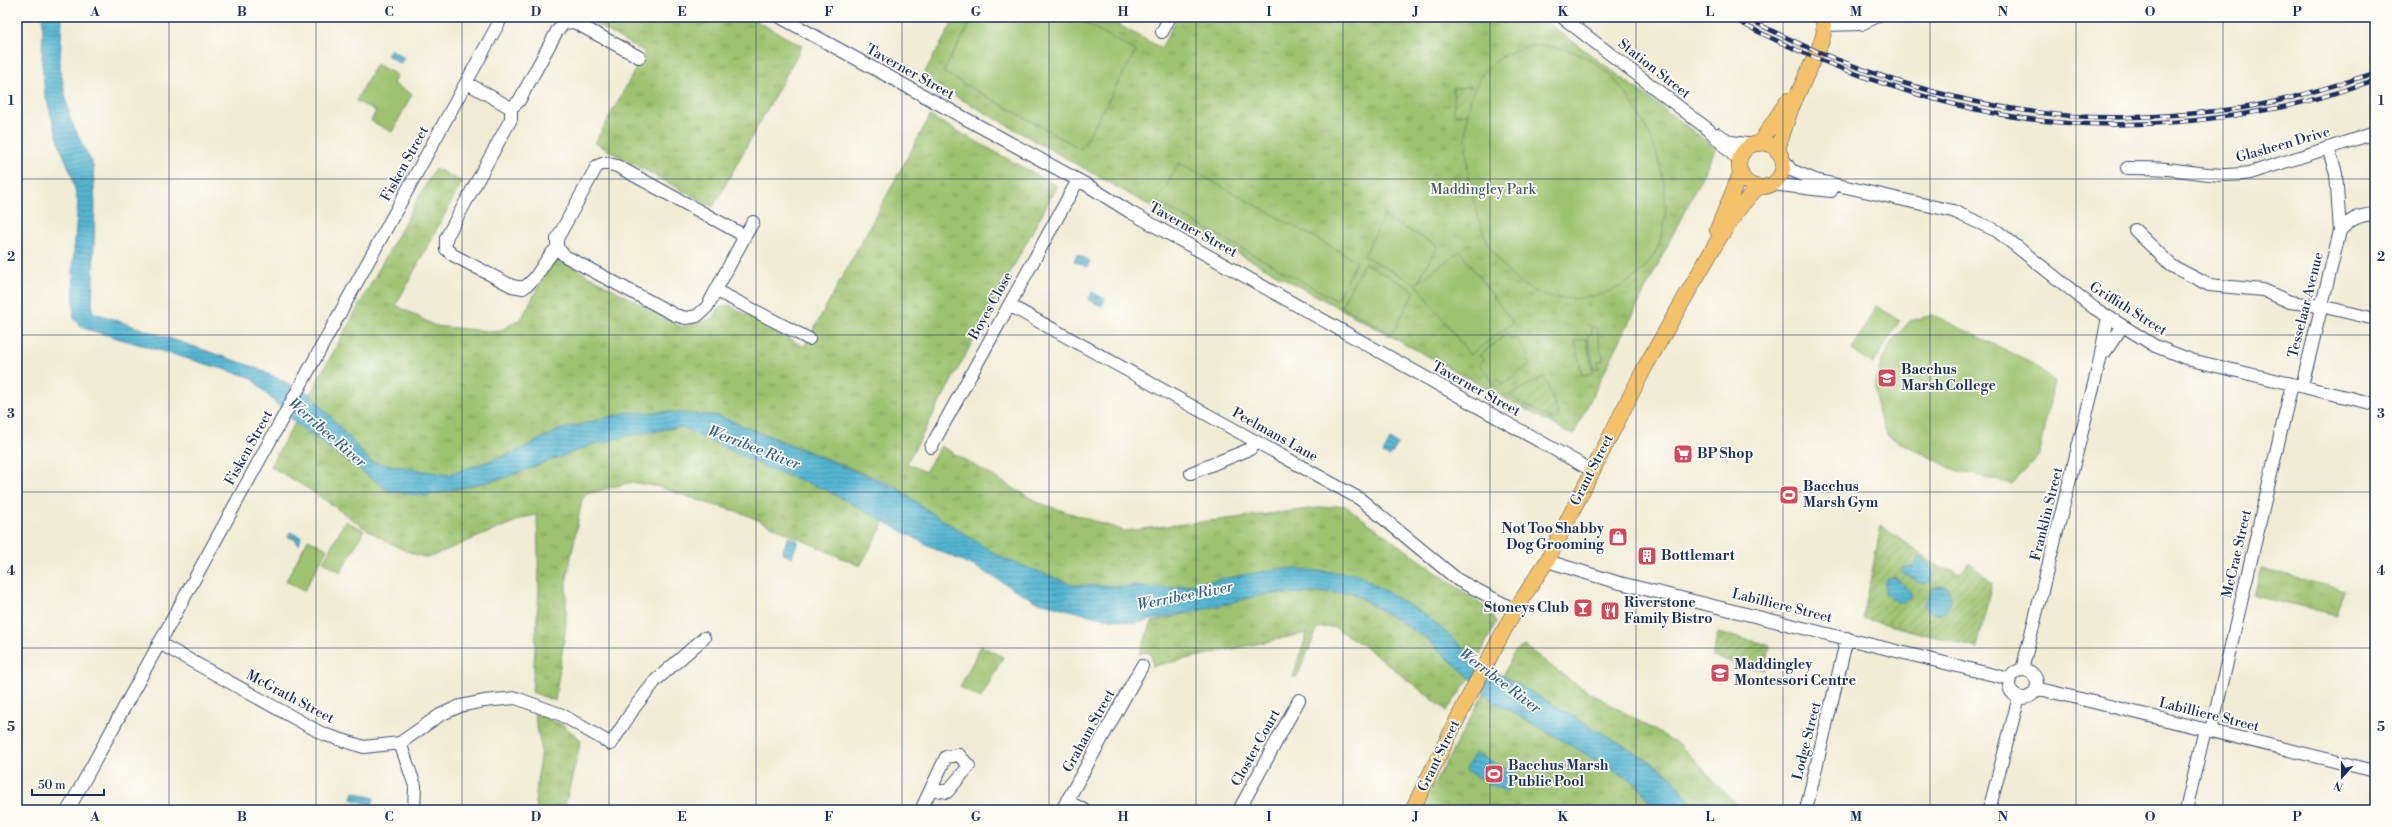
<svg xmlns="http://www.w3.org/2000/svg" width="2392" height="827" font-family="'Libre Bodoni',serif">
<defs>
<pattern id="grass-tufts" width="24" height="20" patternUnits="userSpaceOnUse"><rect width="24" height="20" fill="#9dc36f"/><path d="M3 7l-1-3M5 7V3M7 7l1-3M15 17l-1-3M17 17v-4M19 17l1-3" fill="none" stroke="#7f9f5e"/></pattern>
<pattern id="garden-furrows" width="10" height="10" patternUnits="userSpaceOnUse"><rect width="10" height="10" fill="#9dc36f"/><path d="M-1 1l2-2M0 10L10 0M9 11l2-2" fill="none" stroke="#7f9f5e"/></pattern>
<pattern id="water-rules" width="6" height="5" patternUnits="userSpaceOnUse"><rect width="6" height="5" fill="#53b6d2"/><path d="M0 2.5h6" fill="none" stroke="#4494ae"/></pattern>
</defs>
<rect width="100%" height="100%" fill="#fdfcf7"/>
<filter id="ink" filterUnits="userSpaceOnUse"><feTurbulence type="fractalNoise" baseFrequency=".025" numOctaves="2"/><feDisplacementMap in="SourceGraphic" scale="8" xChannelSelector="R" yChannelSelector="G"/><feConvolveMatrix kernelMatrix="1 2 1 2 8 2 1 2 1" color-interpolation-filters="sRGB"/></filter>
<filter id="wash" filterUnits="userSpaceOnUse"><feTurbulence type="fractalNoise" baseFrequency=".012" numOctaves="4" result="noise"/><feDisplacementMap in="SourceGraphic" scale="16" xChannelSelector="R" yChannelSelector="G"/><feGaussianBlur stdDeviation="0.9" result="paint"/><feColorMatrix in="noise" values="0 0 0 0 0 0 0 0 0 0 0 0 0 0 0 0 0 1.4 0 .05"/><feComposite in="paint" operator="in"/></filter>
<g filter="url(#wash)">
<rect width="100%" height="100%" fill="#f1ecd4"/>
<path fill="url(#grass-tufts)" stroke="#5c7966" d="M583,17h166l53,29 -89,161 -118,-64 50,-91z
M956,17h148l57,31 17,-31h362l176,131 -143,287 -435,-236 -216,-122z
M930,116l127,70 -150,277 18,9 16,-26 98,57 86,28 219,-26 142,103 10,14 -19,39 -47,-43 -147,-50 -110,20 -99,-3 -72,-27 -78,-50 -30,-23 -176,-69 -50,-4 -43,1 -66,17 -49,24 -62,21 -77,-13 -61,-68 125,-226 27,14 -66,123 39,21 63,6 24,-14 28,-54 12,-3 120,66 32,-9 5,-10 10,-3 75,42z
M295,423l130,73 79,-18 90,-34 47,-11 41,-6 207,87 -29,52 -118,-53 -35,-10 -48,-16 -27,-5 -46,12 -4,6 -16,83v43l-11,75 -23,-9 7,-102 -2,-75 -11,2 -99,41c-40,-11 -72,-37 -105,-60 -17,-12 -35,-22 -52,-32z
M2261,568l83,22 -7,25 -83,-20z
M1351,592l72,44 47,42 -24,34 -1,-3 -81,-63 -30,-19 -16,1 -21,49h-4l14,-44 -154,33 -2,-12 -4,-2 -8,2 13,-32 114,-28z
M1525,646l47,36 108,63 62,65h-46l-27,-36 -41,-26 -125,-72 12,-25z
M1484,693l152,90 20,27h-236z
M534,713l29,12 18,15 -17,70h-26l-3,-7 6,-56z"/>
<path fill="url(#garden-furrows)" stroke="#5c7966" d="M1472,87l7,6 -9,21h-16l-1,-26z
M1544,376l15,40 -5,5 -45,-25z
M1881,526l62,43 11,1 6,4 9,-12 23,21 -15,65 -114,-30z
M1718,633l52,12 -6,25 -52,-13z"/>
<path fill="#9dc36f" stroke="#5c7966" d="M974,17h100l62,34 -55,98 -138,-77z
M1531,46c24,-1 49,5 68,20 50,38 93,146 47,200 -14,18 -38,28 -60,31 -76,13 -109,-59 -117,-121 -8,-56 -4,-117 62,-130z
M376,64l21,11 -4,9 19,10 -20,38 -21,-11 5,-10 -20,-10z
M1179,163l178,98 -21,39 -179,-98z
M1384,217l54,29 -21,37 43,-32 53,72 -43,32 -54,-71 -52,-28z
M1364,263l51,28 -23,43 -51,-28z
M1876,306l24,14 -27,44 -21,-14z
M1933,315l96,46 25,21 -16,75 -26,27 -57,-14 -67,-34 -10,-22 -3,-32 8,-24 9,-17 18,-20z
M1591,327h5l7,33 -5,1 1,7 -5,1 -7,-34 5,-1z
M1507,334l5,6 3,-3 14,19 -3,3 4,5 -28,21 -4,-6 -5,3 -14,-18 5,-4 -4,-5z
M1586,339l7,34 -11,2 -7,-34z
M345,521l19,9 -23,42 -18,-10z
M308,539l19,10 -23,42 -18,-10z
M981,646l22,11 -22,41 -21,-11z"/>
<path fill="url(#water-rules)" stroke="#377298" d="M43,17h19l-2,51 10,51 23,47 2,41 -3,105 162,55 56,27 61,68 77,13 62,-21 49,-24 66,-17 43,-1 50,4 179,72 27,20 78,50 72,27 99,3 110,-20 74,6 73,44 47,43 151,87 41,26 27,36h-40l-20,-27 -145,-83 -21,-22 -47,-42 -72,-44 -85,2 -70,17 -60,12 -43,-7 -58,-15 -61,-35 -37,-16 -111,-60 -59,-22 -85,-41 -41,6 -47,11 -90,34 -79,18 -36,-5 -94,-68 -45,-46 -167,-49 -9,-9 -1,-56 5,-61 -7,-29 -10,-24 -16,-55 -3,-30z
M391,49l13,9 -4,6 -13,-9z
M1077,254l13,7 -3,6 -13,-6z
M1092,292l13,7 -3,7 -14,-6z
M1390,440l8,4 -8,13 -7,-4z
M290,532l11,5 -2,8 -5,-6 -6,-2z
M788,537l10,4 -6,16 -10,-4z
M1917,558h5l11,11v8l-5,6 -7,1 -19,-12 1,-4c8,-2 13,-1 14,-10z
M1895,577l16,15v6c-11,8 -18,3 -26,-5v-11l3,-4z
M1939,586l8,1c6,9 5,20 -4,26 -9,2 -16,-1 -19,-9l9,-16z
M1475,753l42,21 -10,18 -42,-21z
M354,792l20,6 -2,7 -20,-6z"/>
</g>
<g filter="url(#ink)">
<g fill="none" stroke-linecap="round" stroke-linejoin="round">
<defs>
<path id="minor" d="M780,17l307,168 43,27 461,258
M1562,17l147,113 31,32
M1824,25l37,-1 15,-7
M1162,32l8,-15
M467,83l44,25v11l-65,119v11l7,6 59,31 11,2c17,-10 19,-27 34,-40v-9l40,-73 8,-3 12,3 128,70 -38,71 -10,9 -11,2 -11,-3 -110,-59 -8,-8
M511,108l8,-7 38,-70 7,-8 10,-1 65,35
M1717,134l14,8 22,3
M2328,148l8,25 4,58
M1781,156l10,14 24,10 138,31 44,20 97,77 61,38 36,14 184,44
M2127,168c13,0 27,0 40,1 29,3 54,9 83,4l125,-40
M1772,184l59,7
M2135,230l37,36 37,19 54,5 27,12 31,4 54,13
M745,236l8,-14
M717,291l92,48
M1009,305l351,194 98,81 57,30
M2105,352l17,-25
M2302,386l38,-155c10,-12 19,-16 35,-17
M931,447l147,-267
M1191,473l59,-24 6,-7
M1547,561l69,21 394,97
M159,643l164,91 41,13 36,-4 40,-28 20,-9 24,-5 32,-3 46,17 49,29 23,-36 22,-28 48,-42
M2022,670l77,-306 9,-47
M2009 684a14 14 0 1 1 28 0a14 14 0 1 1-28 0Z
M2036,688l339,83
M2211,731l81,-347
M400,743l15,43 -1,24
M1067,801l17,9
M1807,805l40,-167
M68,810l434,-793
M921,810l25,-53 13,-2 10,11 -22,26 -15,-3
M1062,810l80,-144
M1239,810l60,-110
M1989,810l30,-113
M2186,810l19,-81"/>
<path id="major" d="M1739 165a22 22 0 1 1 44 0a22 22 0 1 1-44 0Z
M1759,144l29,-44
M1777,151l14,-42 30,-66 3,-11 -1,-15
M1717,230l24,-58
M1412,810l57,-114 46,-86 32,-49 98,-194 73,-127 23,-34 17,-19"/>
</defs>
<use href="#minor" stroke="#3b4b70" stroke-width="14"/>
<use href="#major" stroke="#3b4b70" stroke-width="16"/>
<use href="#minor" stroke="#fff" stroke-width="12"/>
<use href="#major" stroke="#f4c26a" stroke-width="15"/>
<defs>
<path id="rail" d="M1730,17c101,55 242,104 358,107 61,2 123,-3 184,-15 35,-6 69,-18 103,-29
M1745,17c100,53 214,90 327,99 56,4 115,-1 170,-8 45,-7 90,-22 133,-35"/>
</defs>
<use href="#rail" stroke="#1b2f5e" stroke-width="4.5"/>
<use href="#rail" stroke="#fdfcf7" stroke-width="3" stroke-dasharray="9" stroke-linecap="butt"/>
</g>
</g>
<path fill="none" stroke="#1b2f5e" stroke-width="1" stroke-opacity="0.55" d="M169,17v793M316,17v793M462,17v793M609,17v793M756,17v793M902,17v793M1049,17v793M1196,17v793M1343,17v793M1490,17v793M1636,17v793M1783,17v793M1930,17v793M2076,17v793M2223,17v793M17,179h2358M17,335h2358M17,492h2358M17,648h2358"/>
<defs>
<symbol id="school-square" viewBox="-11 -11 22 22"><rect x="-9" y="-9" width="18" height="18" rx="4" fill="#d1495b" stroke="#fdfcf7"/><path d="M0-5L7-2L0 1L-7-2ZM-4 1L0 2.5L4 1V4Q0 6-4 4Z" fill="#fff"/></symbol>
<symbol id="supermarket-square" viewBox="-11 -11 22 22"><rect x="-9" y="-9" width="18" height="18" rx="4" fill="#d1495b" stroke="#fdfcf7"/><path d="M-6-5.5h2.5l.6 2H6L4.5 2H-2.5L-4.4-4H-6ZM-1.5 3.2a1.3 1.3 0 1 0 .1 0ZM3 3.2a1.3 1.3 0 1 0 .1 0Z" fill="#fff"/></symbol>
<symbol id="stadium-square" viewBox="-11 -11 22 22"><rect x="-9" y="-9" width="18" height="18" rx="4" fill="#d1495b" stroke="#fdfcf7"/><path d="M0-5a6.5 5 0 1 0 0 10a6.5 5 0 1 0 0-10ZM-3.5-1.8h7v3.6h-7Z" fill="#fff"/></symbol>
<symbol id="shop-square" viewBox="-11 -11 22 22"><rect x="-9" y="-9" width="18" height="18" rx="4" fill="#d1495b" stroke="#fdfcf7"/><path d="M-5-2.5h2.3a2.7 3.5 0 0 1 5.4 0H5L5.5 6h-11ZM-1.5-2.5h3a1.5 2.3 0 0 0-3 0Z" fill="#fff"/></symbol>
<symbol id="building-square" viewBox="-11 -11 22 22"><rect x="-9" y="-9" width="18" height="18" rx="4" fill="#d1495b" stroke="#fdfcf7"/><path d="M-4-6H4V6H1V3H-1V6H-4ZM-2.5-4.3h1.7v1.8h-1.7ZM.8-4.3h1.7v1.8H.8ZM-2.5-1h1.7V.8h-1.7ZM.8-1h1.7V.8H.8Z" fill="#fff"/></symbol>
<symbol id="bar-square" viewBox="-11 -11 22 22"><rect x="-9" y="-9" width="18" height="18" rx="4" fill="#d1495b" stroke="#fdfcf7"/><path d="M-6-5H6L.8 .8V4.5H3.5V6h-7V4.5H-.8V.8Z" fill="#fff"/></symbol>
<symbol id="restaurant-square" viewBox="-11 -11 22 22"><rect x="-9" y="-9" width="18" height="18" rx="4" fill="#d1495b" stroke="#fdfcf7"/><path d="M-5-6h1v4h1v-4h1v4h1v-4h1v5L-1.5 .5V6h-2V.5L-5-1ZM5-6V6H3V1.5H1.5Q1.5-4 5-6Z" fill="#fff"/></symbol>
</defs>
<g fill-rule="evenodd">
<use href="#school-square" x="1876" y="367" width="22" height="22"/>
<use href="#supermarket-square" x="1672" y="443" width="22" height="22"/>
<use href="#stadium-square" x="1778" y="484" width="22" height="22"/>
<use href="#shop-square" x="1607" y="526" width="22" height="22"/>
<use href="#building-square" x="1636" y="545" width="22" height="22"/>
<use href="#bar-square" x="1572" y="597" width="22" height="22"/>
<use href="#restaurant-square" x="1599" y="600" width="22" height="22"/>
<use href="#school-square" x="1709" y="662" width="22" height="22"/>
<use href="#stadium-square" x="1483" y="763" width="22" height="22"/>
</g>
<g text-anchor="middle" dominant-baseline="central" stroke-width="3.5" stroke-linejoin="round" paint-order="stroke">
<g font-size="14" fill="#1b2f5e" stroke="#fdfcf7">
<text transform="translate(1654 69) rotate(38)">Station Street</text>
<text transform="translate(910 72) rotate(29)">Taverner Street</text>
<text transform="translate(2283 145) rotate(-16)">Glasheen Drive</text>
<text transform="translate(405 164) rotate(-61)">Fisken Street</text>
<text transform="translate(1193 230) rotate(29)">Taverner Street</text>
<text transform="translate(2306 305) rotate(-76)">Tesselaar Avenue</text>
<text transform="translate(991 306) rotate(-61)">Boyes Close</text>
<text transform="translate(2128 309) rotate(32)">Griffith Street</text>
<text transform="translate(1476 389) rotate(29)">Taverner Street</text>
<text transform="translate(1275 435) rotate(29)">Peelmans Lane</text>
<text transform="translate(249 448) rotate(-61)">Fisken Street</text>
<text transform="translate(1592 470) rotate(-63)">Grant Street</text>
<text transform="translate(2047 514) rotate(-76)">Franklin Street</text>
<text transform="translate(2237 554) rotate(-77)">McCrae Street</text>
<text transform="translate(1782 606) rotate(14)">Labilliere Street</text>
<text transform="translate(290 697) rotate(28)">McGrath Street</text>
<text transform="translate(2209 715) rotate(14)">Labilliere Street</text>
<text transform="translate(1089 731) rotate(-61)">Graham Street</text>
<text transform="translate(1807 741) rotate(-76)">Lodge Street</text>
<text transform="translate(1256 748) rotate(-61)">Closter Court</text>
<text transform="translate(1439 756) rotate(-64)">Grant Street</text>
</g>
<g font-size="14" fill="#425b63" stroke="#fdfcf7">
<text x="1483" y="190">Maddingley Park</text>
</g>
<g font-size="14" font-weight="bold" fill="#1b2f5e" stroke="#fdfcf7" text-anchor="start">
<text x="1901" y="370">Bacchus<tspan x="1901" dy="16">Marsh College</tspan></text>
<text x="1697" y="454">BP Shop</text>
<text x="1803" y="487">Bacchus<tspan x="1803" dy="16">Marsh Gym</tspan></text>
<text x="1604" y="529" text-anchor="end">Not Too Shabby<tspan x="1604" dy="16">Dog Grooming</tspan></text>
<text x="1661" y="556">Bottlemart</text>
<text x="1624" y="603">Riverstone<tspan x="1624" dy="16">Family Bistro</tspan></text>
<text x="1569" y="608" text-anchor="end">Stoneys Club</text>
<text x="1734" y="665">Maddingley<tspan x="1734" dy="16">Montessori Centre</tspan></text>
<text x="1508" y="766">Bacchus Marsh<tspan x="1508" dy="16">Public Pool</tspan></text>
</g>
<g font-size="15" font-style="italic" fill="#2f5e87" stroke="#fdfcf7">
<text transform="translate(327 433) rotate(41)">Werribee River</text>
<text transform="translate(754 448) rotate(21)">Werribee River</text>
<text transform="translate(1185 596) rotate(-11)">Werribee River</text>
<text transform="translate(1500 681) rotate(37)">Werribee River</text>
</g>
</g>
<rect width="2392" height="827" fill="none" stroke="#fdfcf7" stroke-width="44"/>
<g transform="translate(2342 777) rotate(201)" stroke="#fdfcf7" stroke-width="3" paint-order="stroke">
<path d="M0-3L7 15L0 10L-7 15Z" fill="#1b2f5e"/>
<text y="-6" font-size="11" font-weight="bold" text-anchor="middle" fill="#1b2f5e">N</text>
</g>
<path d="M32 789v6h72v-6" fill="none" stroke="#1b2f5e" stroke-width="2"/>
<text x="38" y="789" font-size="12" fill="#1b2f5e" stroke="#fdfcf7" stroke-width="3" paint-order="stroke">50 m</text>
<rect x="22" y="22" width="2348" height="783" fill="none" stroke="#1b2f5e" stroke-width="1.5"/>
<g font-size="13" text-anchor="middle" font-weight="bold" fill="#1b2f5e">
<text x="95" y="16">A</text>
<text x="242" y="16">B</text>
<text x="389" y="16">C</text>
<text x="536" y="16">D</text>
<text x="682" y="16">E</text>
<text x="829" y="16">F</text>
<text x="976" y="16">G</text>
<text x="1123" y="16">H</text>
<text x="1269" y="16">I</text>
<text x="1416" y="16">J</text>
<text x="1563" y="16">K</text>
<text x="1710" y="16">L</text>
<text x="1856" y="16">M</text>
<text x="2003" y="16">N</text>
<text x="2150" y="16">O</text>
<text x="2297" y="16">P</text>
<text x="11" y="105">1</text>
<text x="2381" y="105">1</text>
<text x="11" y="261">2</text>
<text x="2381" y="261">2</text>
<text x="11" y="418">3</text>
<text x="2381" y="418">3</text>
<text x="11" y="575">4</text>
<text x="2381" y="575">4</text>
<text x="11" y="731">5</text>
<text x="2381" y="731">5</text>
<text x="95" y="821">A</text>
<text x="242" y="821">B</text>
<text x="389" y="821">C</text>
<text x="536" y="821">D</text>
<text x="682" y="821">E</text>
<text x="829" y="821">F</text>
<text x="976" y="821">G</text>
<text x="1123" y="821">H</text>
<text x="1269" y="821">I</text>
<text x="1416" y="821">J</text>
<text x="1563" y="821">K</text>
<text x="1710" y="821">L</text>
<text x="1856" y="821">M</text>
<text x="2003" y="821">N</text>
<text x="2150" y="821">O</text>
<text x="2297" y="821">P</text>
</g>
</svg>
